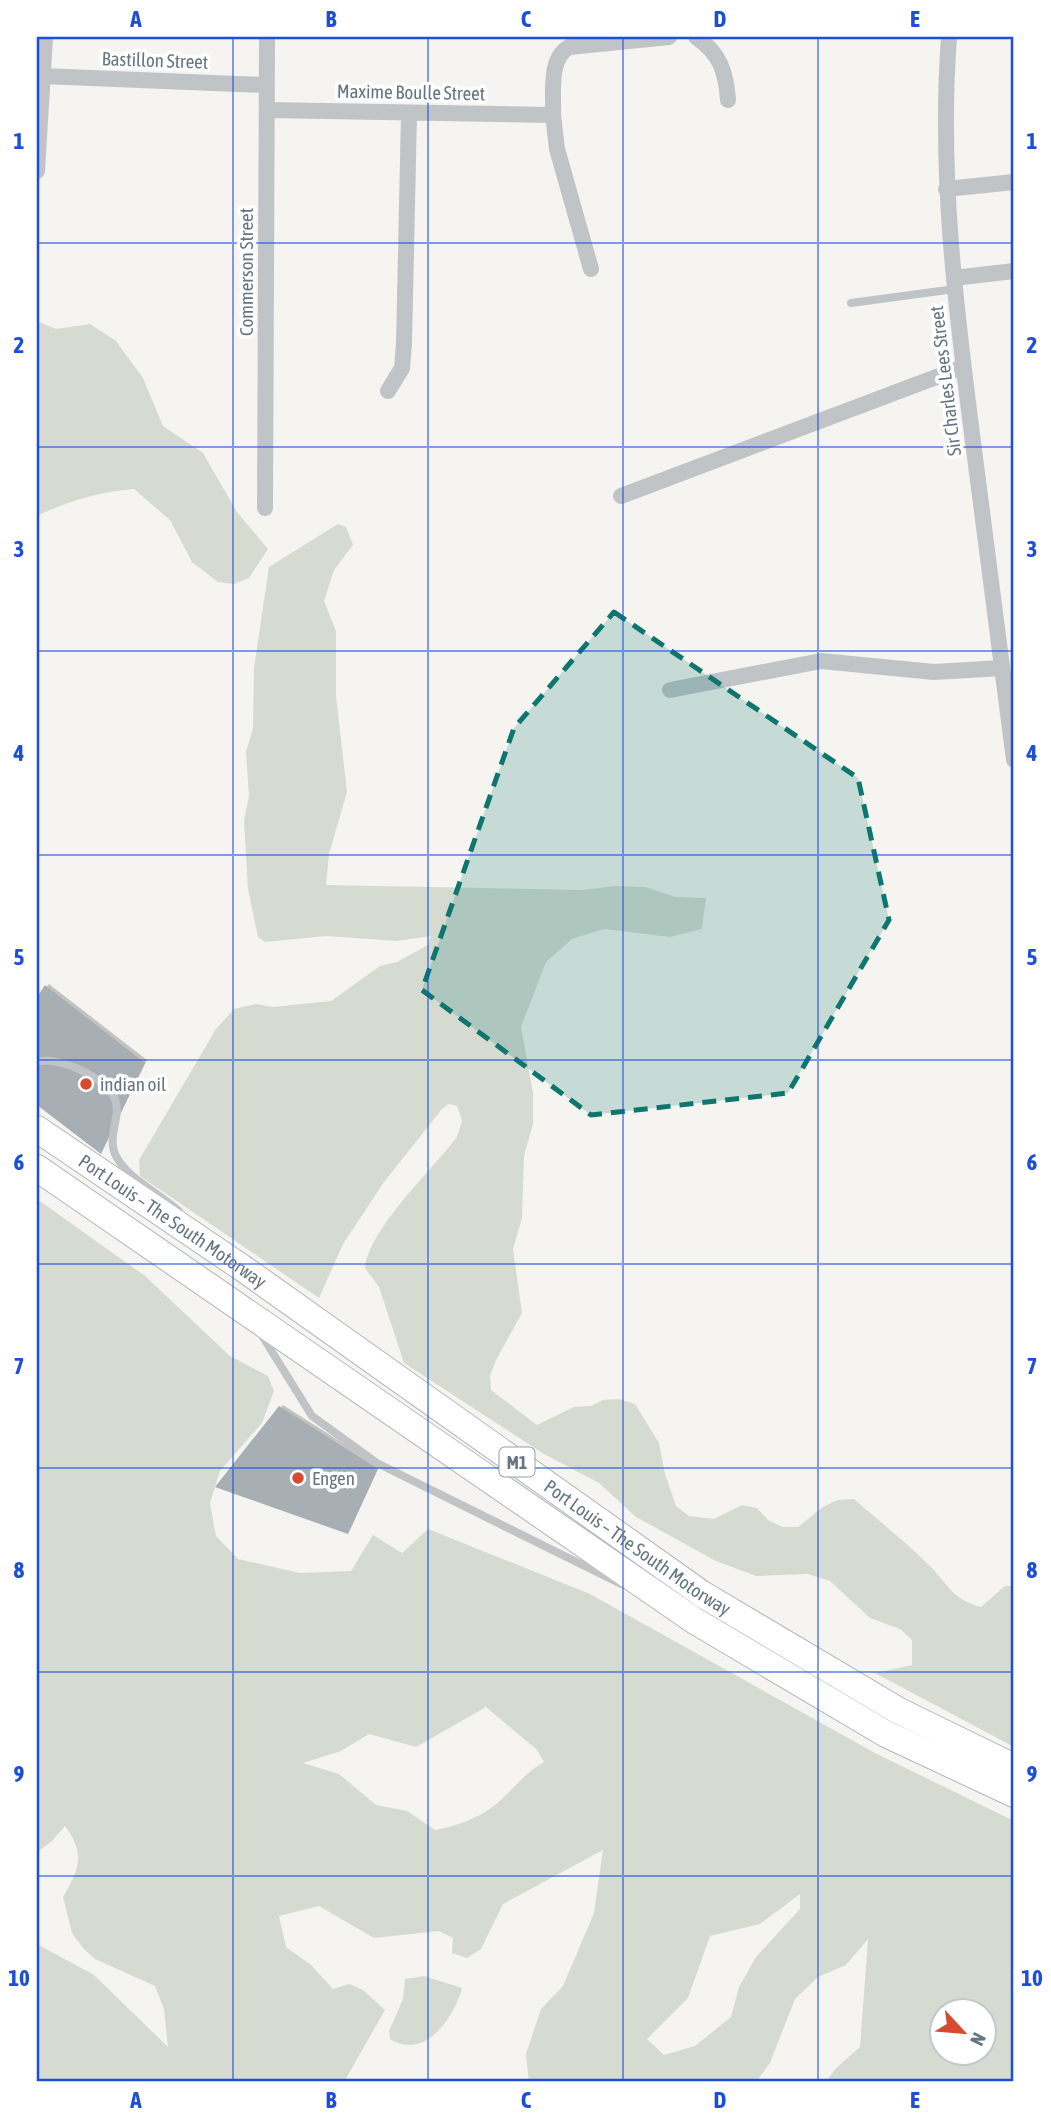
<svg xmlns="http://www.w3.org/2000/svg" width="1051" height="2119" font-family="'Asap Condensed',sans-serif">
<rect width="100%" height="100%" fill="#f5f4f1"/>
<path fill="#d6dbd2" fill-rule="evenodd" d="M37,321l19,8 34,-5 26,17 27,37 20,48 40,27 34,59 31,37 -19,29 -15,6 -16,-2 -26,-20 -22,-42 -36,-31c-35,3 -66,12 -97,27z
M338,524l8,3 7,18 -19,25 -10,31 12,30v65l11,96 -18,62 -3,31 257,5 31,-4 31,1 31,10 30,1 -4,31 -32,8 -66,-8 -32,10 -26,23 -25,65 12,66v31l-9,32 -2,62 -9,31 9,64 -26,47 -6,16 1,14 46,35 37,-18 17,-1 12,-6 16,-1 16,5 24,39 6,31 11,32 13,10 25,3 28,-14 15,3 11,12 14,7h16l25,-20 14,-7 17,-1c25,22 53,44 77,68 19,20 21,32 50,40l24,-21h9v161l-139,-74 37,-8v-25l-12,-11 -30,-11 -40,-37 -22,-7 -52,2 -40,-15 -80,-44 -37,-34 -55,-29 -140,-91 -25,-76 -14,-19c4,-39 67,-98 92,-131l5,-16 -5,-15 -8,-2 -7,5 -58,73 -41,62 -24,54 -179,-122 -1,-16 77,-131 18,-20 22,-5 17,3 58,-6 49,-35 17,-4 31,-17 3,-9 -34,5 -71,-5 -61,6 -7,-5 -10,-48 -4,-69 5,-24 -3,-44 7,-24 1,-60 15,-101z
M37,1199l108,77 85,80 38,20 6,15 -12,32 -42,48 -10,32 6,33 22,23 62,14 51,-2 22,-36 29,18 26,-24 162,65 285,159 139,68v261h-188l10,-14 24,-21 8,-108 -22,26 -28,12 -23,22 -25,64 -14,19h-227l-3,-28 15,-45 22,-23 31,-73 9,-63 -100,54 -22,45 -14,9 -15,-5 1,-15 -14,-7 -65,7 -55,-32 -40,10 7,31 25,18 22,24 16,-5 14,6 22,20 -41,72h-307v-138l57,31 74,72 -4,-38 -9,-23 -60,-27 -12,-11 -11,-15 -9,-36c16,-28 23,-43 2,-71l-14,16 -14,10zM486,1707l50,42 8,13c-20,11 -32,29 -49,43 -16,13 -41,22 -60,25l-28,-19 -31,-6 -37,-31 -36,-11 38,-12 28,-17 47,13zM800,1894v15l-44,48 -17,30 -8,30 -36,29 -31,9 -17,-16 41,-41 22,-62 50,-12zM942,2010h42v42h-42z
M424,1976l38,12c-8,30 -37,73 -72,51l-1,-8 14,-32 2,-20z"/>
<path fill="#0003" d="M49,984l98,76 -46,92 -64,-49v-102z
M283,1405l96,61 -29,64 -69,-123z"/>
<path fill="#a8afb4" d="M45,985l100,78 -44,91 -64,-49v-108z
M279,1406l99,63 -30,65 -133,-47z"/>
<g fill="none" stroke-linecap="round" stroke-linejoin="round">
<defs>
<g id="trunk">
<path id="s1" d="M37,1129l204,138 461,327 197,117 115,56"/>
<path d="M37,1168l658,453 191,113 128,60"/>
</g>
</defs>
<use href="#trunk" stroke="#b1b5b7" stroke-width="28"/>
<path stroke="#c0c4c7" stroke-width="8" d="M851,303l104,-14
M37,1062c20,-7 70,16 78,37 7,19 -10,39 2,59 13,22 42,35 62,53
M261,1334l51,82 65,47 244,121"/>
<path stroke="#c0c4c7" stroke-width="16" d="M696,37c24,16 30,35 32,63
M949,37c-10,133 6,265 23,397 14,108 28,217 42,326
M42,76l223,9
M268,110l285,5 4,34 34,120
M553,115c1,-21 -5,-56 16,-68l100,-10
M37,171l8,-134
M946,189l68,-7
M954,278l60,-7
M388,391l14,-23 2,-24 5,-230
M621,496l342,-129
M265,508l2,-471
M670,690l151,-29 113,11 68,-4"/>
<use href="#trunk" stroke="#fff" stroke-width="26"/>
</g>
<path fill="#0f766e" fill-opacity="0.2" stroke="#0f766e" stroke-width="5" stroke-dasharray="14 9" stroke-linejoin="round" d="M614,612l244,166 31,142 -101,173 -197,22 -169,-125 92,-262z"/>
<path fill="none" stroke="#1d4ed8" stroke-width="2" stroke-opacity="0.55" d="M233,37v2045M428,37v2045M623,37v2045M818,37v2045M37,243h977M37,447h977M37,651h977M37,855h977M37,1060h977M37,1264h977M37,1468h977M37,1672h977M37,1876h977"/>
<g fill="#d74a2f" stroke="#fff" stroke-width="2.5">
<circle cx="86" cy="1084" r="7"/>
<circle cx="298" cy="1478" r="7"/>
</g>
<g text-anchor="middle" dominant-baseline="central" stroke-width="7" stroke-linejoin="round" paint-order="stroke">
<rect fill="#fff" stroke="#949fa6" stroke-width="2" x="499.5" y="1447.5" width="35" height="29" rx="5"/>
<g font-size="18" font-weight="bold" fill="#667680">
<text x="517" y="1462">M1</text>
</g>
<g font-size="19" fill="#667680" stroke="#fff">
<text transform="translate(155 60) rotate(2)">Bastillon Street</text>
<text transform="translate(411 92) rotate(1)">Maxime Boulle Street</text>
<text transform="translate(246 272) rotate(-90)">Commerson Street</text>
<text transform="translate(945 381) rotate(-97)">Sir Charles Lees Street</text>
<text stroke="none"><textPath href="#s1" startOffset="164">Port Louis – The South Motorway</textPath></text>
<text stroke="none"><textPath href="#s1" startOffset="732">Port Louis – The South Motorway</textPath></text>
</g>
<g font-size="19" fill="#667680" stroke="#fff" text-anchor="start">
<text x="100" y="1084">indian oil</text>
<text x="312" y="1478">Engen</text>
</g>
</g>
<rect width="1051" height="2119" fill="none" stroke="#ffffff" stroke-width="77"/>
<g transform="translate(963 2032) rotate(116)"><circle r="33" fill="#ffffff" stroke="#c2c8cc" stroke-width="2"/>
<path d="M0-5L12 26L0 18L-12 26Z" fill="#d74a2f"/>
<text y="-10" font-size="19" font-weight="bold" text-anchor="middle" fill="#667680">N</text>
</g>
<rect x="38" y="38" width="974" height="2042" fill="none" stroke="#1d4ed8" stroke-width="2.5"/>
<g font-size="23" text-anchor="middle" font-weight="bold" fill="#1d4ed8">
<text x="136" y="27">A</text>
<text x="331" y="27">B</text>
<text x="526" y="27">C</text>
<text x="720" y="27">D</text>
<text x="915" y="27">E</text>
<text x="19" y="149">1</text>
<text x="1032" y="149">1</text>
<text x="19" y="353">2</text>
<text x="1032" y="353">2</text>
<text x="19" y="557">3</text>
<text x="1032" y="557">3</text>
<text x="19" y="761">4</text>
<text x="1032" y="761">4</text>
<text x="19" y="965">5</text>
<text x="1032" y="965">5</text>
<text x="19" y="1170">6</text>
<text x="1032" y="1170">6</text>
<text x="19" y="1374">7</text>
<text x="1032" y="1374">7</text>
<text x="19" y="1578">8</text>
<text x="1032" y="1578">8</text>
<text x="19" y="1782">9</text>
<text x="1032" y="1782">9</text>
<text x="19" y="1986">10</text>
<text x="1032" y="1986">10</text>
<text x="136" y="2108">A</text>
<text x="331" y="2108">B</text>
<text x="526" y="2108">C</text>
<text x="720" y="2108">D</text>
<text x="915" y="2108">E</text>
</g>
</svg>
